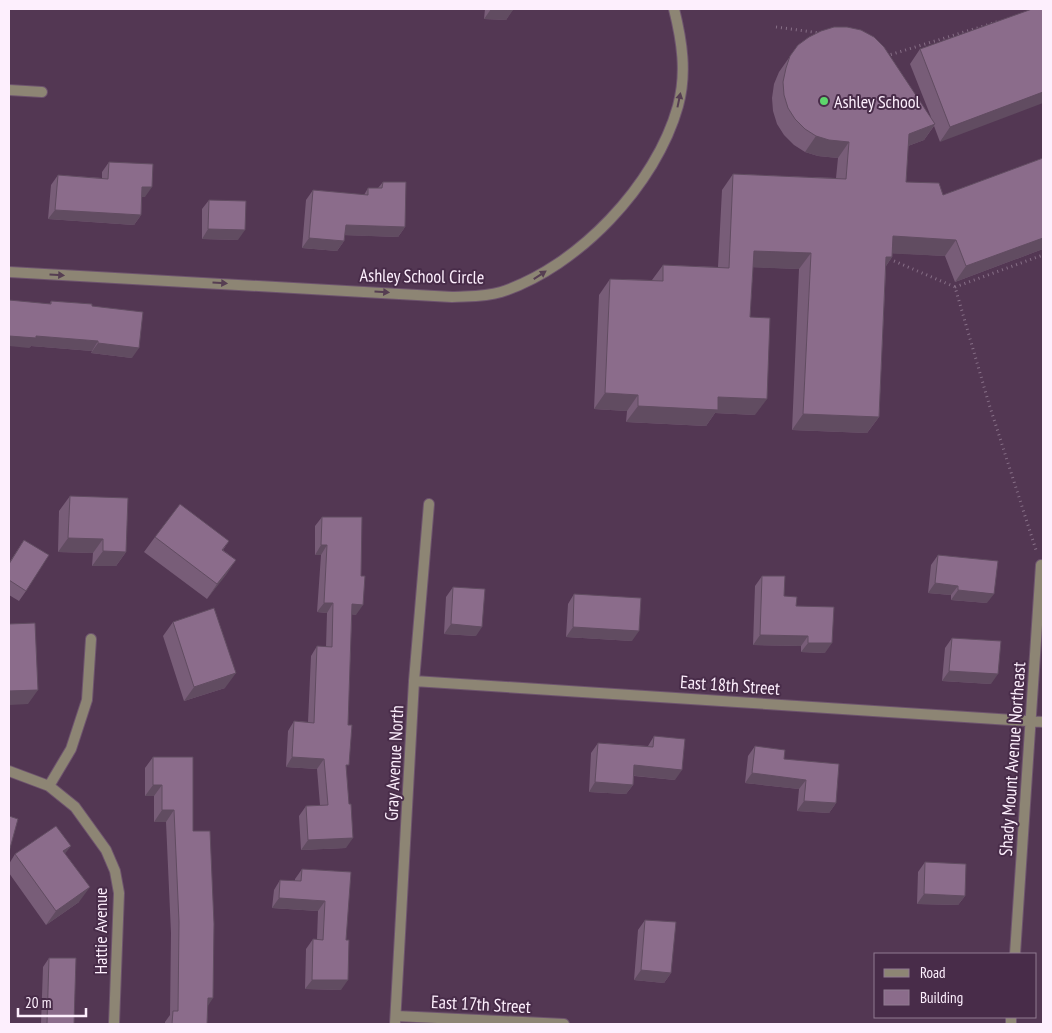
<svg xmlns="http://www.w3.org/2000/svg" width="1052" height="1033" font-family="'PT Sans Narrow',sans-serif">
<rect width="100%" height="100%" fill="#533753"/>
<g fill="none" stroke-linecap="round" stroke-linejoin="round">
<defs>
<path id="service" d="M9,90l33,2"/>
<path id="minor" d="M9,272l443,25c16,-1 33,0 49,-5 77,-25 155,-107 177,-186 9,-33 4,-65 -4,-97
M414,681l629,41
M9,771l40,15 26,21 31,43 9,21 4,22 -5,131
M49,786l22,-37 16,-49 4,-61
M1015,954l26,-389
M396,1016l168,8
M395,1024l19,-343 15,-177
M1011,1024v-7"/>
</defs>
<use href="#service" stroke="#6e546e" stroke-width="12"/>
<use href="#minor" stroke="#6e546e" stroke-width="12"/>
<path stroke="#876f87" stroke-width="3" stroke-dasharray="1 4" stroke-linecap="butt" d="M776,27l44,6
M886,56l114,-35
M894,261l61,26 34,117 47,146
M955,287l88,-32"/>
<use href="#service" stroke="#8d8574" stroke-width="10"/>
<use href="#minor" stroke="#8d8574" stroke-width="10"/>
</g>
<path fill="#785d78" d="M485,9h28l-7,11 -22,-1z
M1043,9l-103,133 -6,-16 -10,14 -16,6 -2,36 37,13 100,-37v91l-88,33 -10,-26 -53,-3v4l-6,9 -7,151 -12,16 -75,-3 7,-161 -46,-2 -3,50 5,98 -40,-2 -9,13 -80,-4 1,-11 -33,-2 5,-114 11,-16 42,1 11,-15 55,2 4,-77 11,-16 103,4 2,-20 -20,-2 -13,-4 -11,-7 -10,-10 -7,-11 -4,-13 -1,-13 2,-14 5,-12 19,-27 133,72 -21,-53 10,-15z
M109,162l36,35h-3l-1,18 -7,10 -86,-6 3,-34 7,-10 44,3v-6z
M383,182l22,45 -7,10 -53,-2 -1,6 -7,10 -35,-3 4,-48 7,-10 51,5 4,-7h10z
M209,200l29,40 -36,-1v-30z
M51,301l41,5 40,52 -41,-5 1,-2 -61,-5 -2,2z
M70,496l56,56 -10,14h-24l1,-13 -35,-1 1,-41z
M322,517l34,98 -4,-1 -6,155v79l-45,2 -2,-34 7,-10 14,-1 -3,-36 -31,-2 2,-36 6,-10 14,1 3,-66 6,-10 9,1 1,-34 -10,-1 4,-57h-6v-29z
M155,537l74,4 -6,9 13,10 -29,39 -63,-47z
M24,540l2,51 -7,10 -10,-6v-32z
M938,555l49,48 -36,-3v-5l-23,-2 3,-28z
M762,576l34,30 29,47 -24,-1v-6l-48,-1 2,-59z
M453,587l23,49 -32,-2 2,-37z
M574,594l58,47 -66,-4 2,-33z
M173,622l52,66 -41,13 -21,-65z
M952,638l39,46 -49,-3 3,-33z
M654,736l21,44 -41,-4 -1,9 -7,9 -37,-2 2,-39 7,-10 50,3z
M755,746l29,13 52,44 -7,10 -32,-2 2,-22 -54,-6 3,-27z
M153,757l40,74 14,175v18h-42v-2l5,-7 1,-82 -5,-111h-12v-26h-9v-28z
M65,853l14,49 -33,23 -37,-52v-9l6,-10z
M925,862l40,34 -7,9 -41,-1 1,-32z
M302,869l49,3 -10,118 -36,-1 1,-40 7,-10h4l1,-28 -46,-3 2,-18 6,-10 15,1v-2z
M645,920l26,53 -7,10 -30,-3 4,-50z
M49,958l25,66h-33l2,-57z"/>
<path fill="#614c61" d="M491,9l22,1 -7,10 -22,-1z
M1043,92v11l-103,39 10,-15z
M935,124l-11,16 -27,10 12,-16z
M816,136l33,6 -11,16 -20,-2 -13,-4z
M142,187h10l-7,10h-10z
M55,210l86,5 -7,10 -86,-6z
M346,225l59,2 -7,10 -59,-2z
M208,229l37,1 -7,10 -36,-1z
M893,236l63,4 -11,16 -64,-3z
M309,238l35,3 -7,10 -35,-3z
M1043,238v11l-88,33 11,-16z
M754,251l57,2 -12,16 -57,-2z
M886,257h6l-11,16z
M9,336h27l62,5 -6,10 -61,-5 -2,2 -20,-2z
M98,343l41,5 -7,10 -41,-5z
M605,393l33,2 -11,16 -33,-2z
M718,397l49,2 -12,16 -40,-2 -9,13 -80,-4 12,-16z
M803,414l76,3 -12,16 -75,-3z
M68,538l35,1 -10,14 -35,-1z
M321,545h6l-6,10h-6z
M103,551l23,1 -10,14h-24z
M236,560l-10,15 -19,24 10,-15z
M935,583l23,3 -7,9 -23,-2z
M958,590l36,4 -7,9 -36,-3z
M324,603h9l-6,10 -10,-1z
M352,604l11,1 -7,10 -10,-1z
M451,624l31,3 -6,9 -32,-2z
M573,627l66,4 -7,10 -66,-4z
M760,635l48,1 -7,10 -48,-1z
M808,643h24l-7,10 -24,-1z
M949,671l49,3 -7,10 -49,-3z
M236,673l-11,15 -41,13 10,-14z
M38,690l-10,14 -19,1v-14z
M292,757l32,2 -7,10 -31,-2z
M634,765l48,5 -7,10 -48,-5z
M752,773l54,7 -7,9 -54,-6z
M595,782l38,3 -7,9 -37,-2z
M153,785h9l-8,11h-9z
M804,801l32,2 -7,10 -32,-2z
M162,810h12l-8,12h-12z
M353,838l-7,10 -45,2 7,-10z
M71,846l-11,14 3,-9z
M90,887l-11,15 -33,23 10,-14z
M924,894l41,2 -7,9 -41,-1z
M279,898l46,3 -7,10 -46,-3z
M641,970l30,3 -7,10 -30,-3z
M312,980h36l-7,10 -36,-1z
M208,998h5l-7,11z"/>
<path fill="#8b6c8b" stroke="#614c61" d="M491,9h22v1z
M1032,9h11v83l-93,35 -30,-78z
M834,27h13l14,3 13,7 10,10 51,77 -26,10 -3,48 33,1 4,12 100,-37v80l-77,28 -10,-26 -63,-4 -1,21h-6l-7,160 -76,-3 8,-161 -57,-2 -4,66 20,1 -3,81 -49,-2v13l-80,-4v-11l-33,-2 5,-114 53,2v-16l66,3 4,-94 113,5 3,-37 -20,-2 -13,-4 -11,-7 -10,-10 -7,-11 -4,-13 -1,-13 3,-14 4,-12 8,-11 11,-8 12,-6z
M109,162l44,2 -1,23h-10l-1,28 -86,-5 3,-35 50,4z
M383,182h23l-1,45 -59,-2 -2,16 -35,-3 4,-48 55,5v-7h14z
M209,200l37,1 -1,29 -37,-1z
M9,300l42,4v-3l41,3v2l51,6 -4,36 -41,-5v-2l-62,-5v2l-27,-2z
M70,496l58,2 -2,54 -23,-1v-12l-35,-1z
M180,504l49,37 -7,9 14,10 -19,24 -62,-47z
M322,517h40l-1,59h4l-2,29 -11,-1 -4,121h4l-3,40h-3l3,39h2l2,34 -45,2 -2,-34 22,-1 -4,-46 -32,-2 2,-36 20,2 3,-77 15,1 1,-44h-9l3,-58h-6z
M24,540l25,15 -23,36 -17,-11v-16z
M938,555l60,6 -4,33 -36,-4v-4l-23,-3z
M762,576h23l-1,20 13,1 -1,9 38,1 -2,36h-24v-7l-48,-1z
M453,587l32,2 -3,38 -31,-3z
M574,594l67,4 -2,33 -66,-4z
M214,608l22,65 -42,14 -21,-65z
M35,623l3,67 -29,1v-67z
M952,638l49,3 -3,33 -49,-3z
M654,736l31,3 -3,31 -48,-5 -1,20 -38,-3 3,-39 55,4z
M755,746l30,4 -1,9 55,5 -3,39 -32,-2 2,-21 -54,-7z
M153,757h40v74h17l4,93 -1,74h-5l-1,26h-35l1,-13h5l1,-89 -5,-112h-12v-25h-9z
M9,816l9,3 -9,33z
M56,826l15,20 -8,5 27,36 -34,24 -41,-57z
M925,862l41,2 -1,32 -41,-2z
M302,869l49,3 -5,68h3l-1,40h-36l1,-41 10,1 2,-39 -46,-3 1,-18 21,1z
M645,920l31,2 -5,51 -30,-3z
M49,958h27l-2,66h-27z"/>
<defs><path id="oneway-solid" d="M-6-.8H1V-3.2L6.5 0L1 3.2V.8H-6Z" transform="scale(1.25)"/></defs>
<g fill="#563e52">
<use href="#oneway-solid" transform="translate(679 100) rotate(-78)"/>
<use href="#oneway-solid" transform="translate(57 275) rotate(3)"/>
<use href="#oneway-solid" transform="translate(540 275) rotate(-33)"/>
<use href="#oneway-solid" transform="translate(220 283) rotate(3)"/>
<use href="#oneway-solid" transform="translate(382 292) rotate(4)"/>
</g>
<circle fill="#5ed56c" stroke="#482c49" stroke-width="2" cx="824" cy="101" r="5"/>
<g text-anchor="middle" dominant-baseline="central" stroke-width="4" stroke-linejoin="round" paint-order="stroke">
<g font-size="18" fill="#fdeffd" stroke="#482c49" text-anchor="start">
<text x="834" y="101">Ashley School</text>
</g>
<g font-size="18" fill="#fdeffd" stroke="#482c49">
<text transform="translate(422 276) rotate(1)">Ashley School Circle</text>
<text transform="translate(730 685) rotate(4)">East 18th Street</text>
<text transform="translate(1012 759) rotate(-86)">Shady Mount Avenue Northeast</text>
<text transform="translate(394 763) rotate(-87)">Gray Avenue North</text>
<text transform="translate(100 931) rotate(-90)">Hattie Avenue</text>
<text transform="translate(481 1004) rotate(3)">East 17th Street</text>
</g>
</g>
<rect width="1052" height="1033" fill="none" stroke="#fdeffd" stroke-width="20"/>
<rect x="874" y="953" width="162" height="65" fill="#482c49" stroke="#907a91"/>
<rect x="884" y="969" width="25" height="8" fill="#8d8574" stroke="#907a91"/>
<text x="920" y="978" font-size="15" fill="#fdeffd">Road</text>
<rect x="884" y="990" width="25" height="15" fill="#8b6c8b" stroke="#907a91"/>
<text x="920" y="1003" font-size="15" fill="#fdeffd">Building</text>
<path d="M18 1008v8h68v-8" fill="none" stroke="#fdeffd" stroke-width="2.5"/>
<text x="25" y="1008" font-size="15" fill="#fdeffd" stroke="#482c49" stroke-width="4" paint-order="stroke">20 m</text>
</svg>
